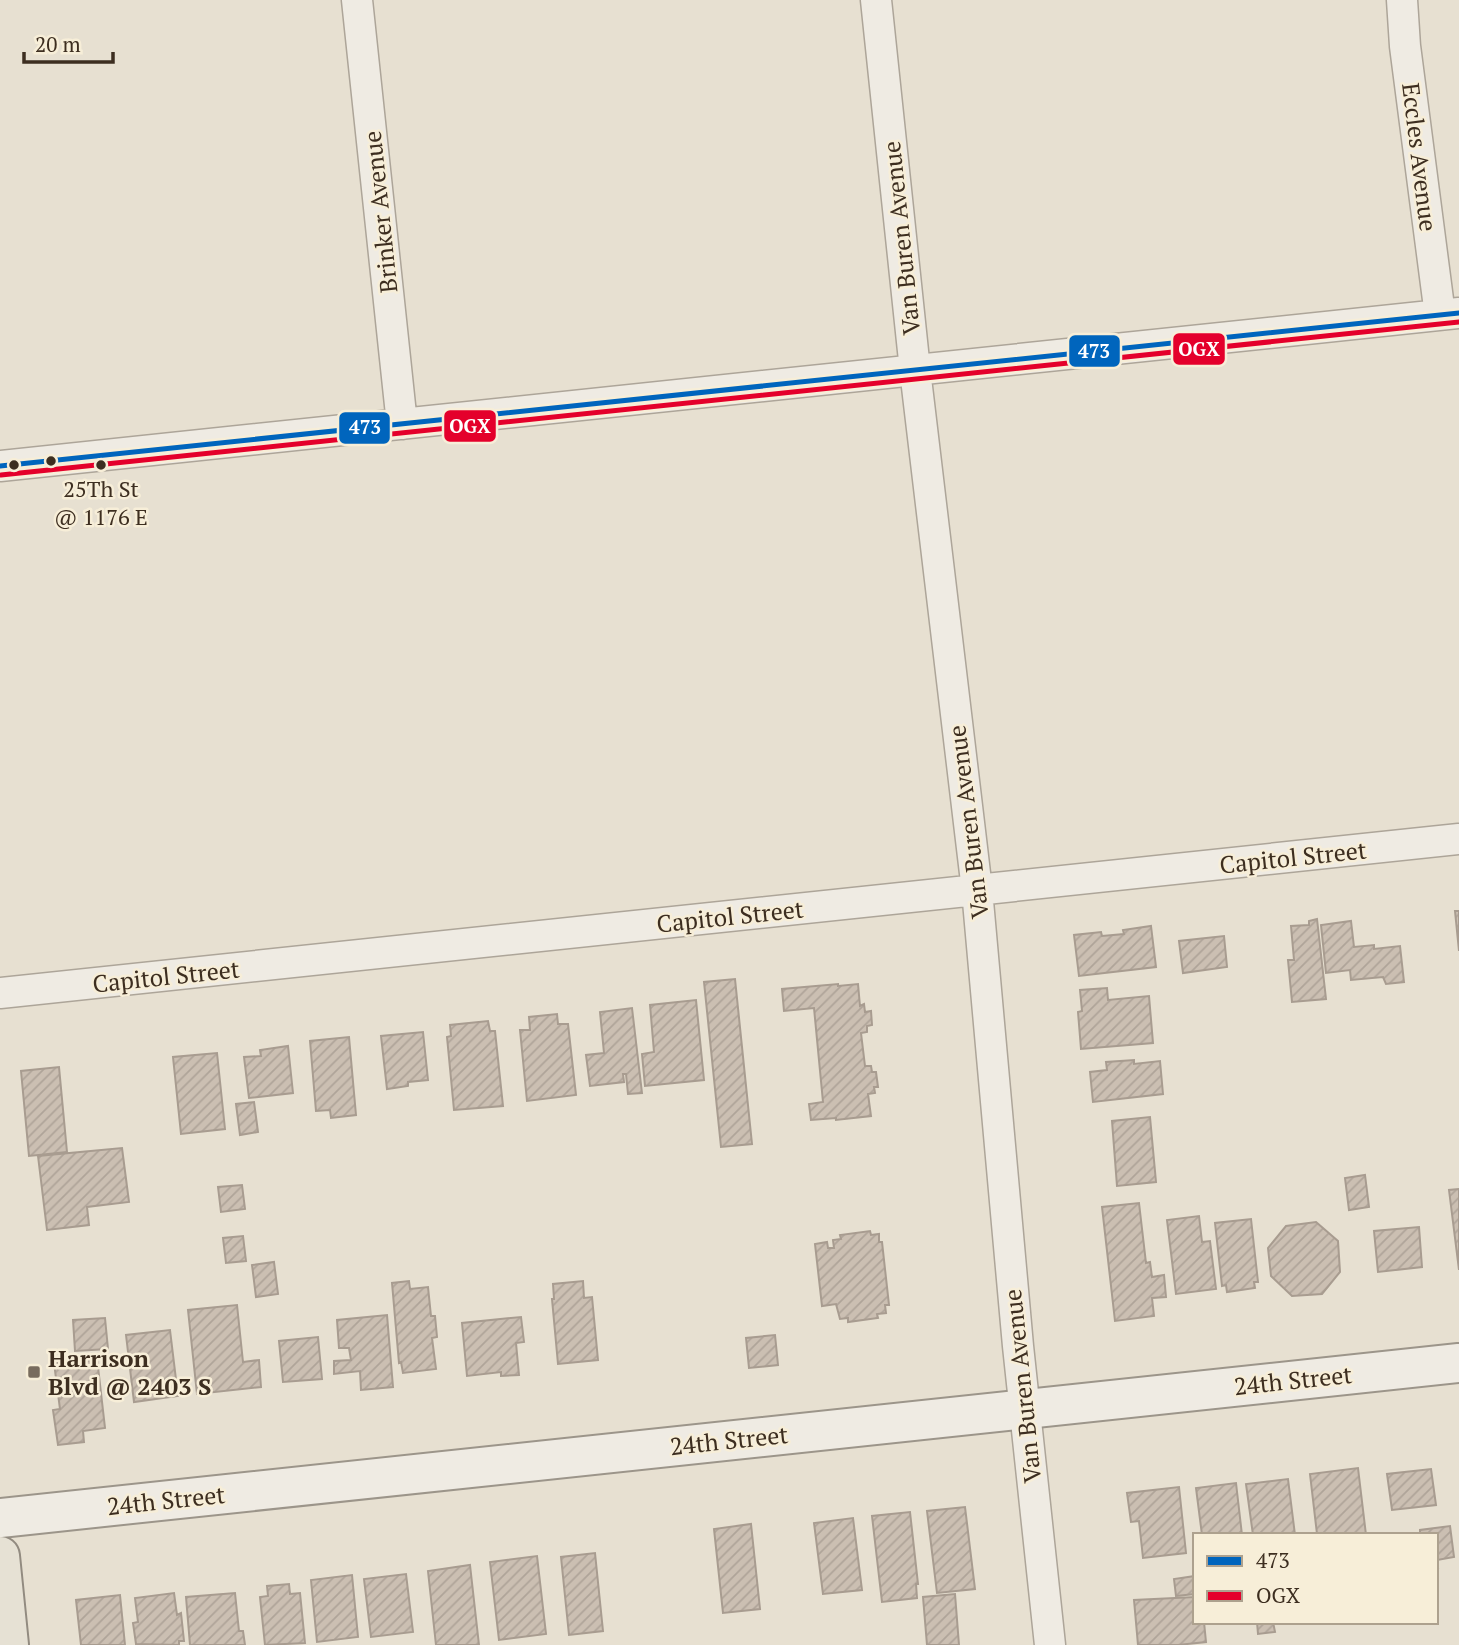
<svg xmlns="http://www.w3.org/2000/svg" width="1459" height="1645" font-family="'PT Serif',serif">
<defs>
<pattern id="building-hatch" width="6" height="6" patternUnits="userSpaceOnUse" patternTransform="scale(1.75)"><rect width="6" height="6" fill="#cbbfb2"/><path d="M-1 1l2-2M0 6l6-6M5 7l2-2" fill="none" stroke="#afa499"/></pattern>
</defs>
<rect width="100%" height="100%" fill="#e7e0d1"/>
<path fill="url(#building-hatch)" stroke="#a89c90" stroke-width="2" d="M1455,911h4v40z
M1317,919l9,80 -34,3 -4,-42h6l-3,-34 18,-1v-4z
M1351,921l3,26 20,-2v4l26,-3 4,36 -18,2 -3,-7 -32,3 -1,-10 -24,3 -5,-48z
M1151,926l5,41 -77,9 -5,-41 27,-3 1,4 22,-2 -1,-4z
M1224,936l3,31 -44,6 -4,-32z
M735,979l17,165 -31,3 -17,-165z
M838,984v2l20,-2 2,22 4,-2 1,8 6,-1 1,14 -5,1v6l-6,1 4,33h6l1,6h4l2,15h-4l1,6 -7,1 3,22 -35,4v-2l-25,2 -2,-16 14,-2 -9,-94 -30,3 -2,-22z
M1107,988l1,12 41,-4 4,47 -72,6 -3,-37 4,-1 -2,-21z
M696,1000l8,80 -59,6 -3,-32 12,-2 -4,-47z
M632,1008l10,85 -14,1 -2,-20h-3l1,8 -34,4 -4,-31 18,-2 -4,-41z
M557,1014l1,10h10l8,71 -49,6 -7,-71h10l-1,-13z
M488,1021l2,10h5l8,75 -49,4 -7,-73 4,-1 -1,-11z
M423,1032l5,48 -20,2v4l-21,3 -6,-53z
M349,1037l7,78 -25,3 -1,-8 -14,1 -6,-70z
M288,1046l5,47 -44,5 -5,-41 17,-1 -1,-6z
M217,1053l8,76 -44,5 -8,-77z
M1134,1060v4l26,-3 3,33 -70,8 -3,-30 17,-2 -1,-8z
M59,1067l8,85 -38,4 -8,-85z
M254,1102l4,30 -18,3 -4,-31z
M1150,1117l6,65 -39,4 -5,-65z
M122,1148l7,54 -42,5 2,18 -42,5 -9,-74z
M1365,1175l4,32 -20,3 -4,-32z
M242,1185l3,24 -24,3 -3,-25z
M1459,1189v81l-10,-80z
M1139,1203l7,60 4,-1 2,15 12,-2 2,22 -14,1 2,18 -39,5 -13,-114z
M1199,1216l3,26 8,-1 6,48 -40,5 -9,-74z
M1251,1219l7,63h-4l1,6 -28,4 -1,-7 -4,1 -7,-63z
M1316,1222l22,19 2,31 -18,22 -30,2 -21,-20 -3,-28 18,-22z
M1419,1227l3,40 -44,5 -4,-41z
M870,1231l1,4 8,-1v8h3l7,63h-4l1,8 -9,1 1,4 -30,4v-4l-8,1 -4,-15 -14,2 -7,-62 12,-2 1,6h6l-1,-8 8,-1 -1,-4z
M243,1236l3,25 -20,2 -3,-25z
M274,1262l4,32 -22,3 -4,-32z
M409,1281l1,8 18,-2 3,29h4l2,21 -5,1 4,31 -33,4 -2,-11 -2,1 -7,-80z
M583,1281l1,17 8,-1 6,63 -40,4 -6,-65h2l-1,-15z
M237,1305l6,57 16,-2 2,27 -64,7 -9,-84z
M387,1315l6,72 -32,3 -1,-19 -26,3v-13l17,-1 -2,-12h-10l-2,-28z
M521,1317l3,25 -8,1 3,32 -18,1v-4l-34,4 -5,-53z
M105,1318l3,31 -33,2 -2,-31z
M170,1330l8,66 -44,6 -8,-67z
M775,1335l3,30 -29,3 -3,-30z
M318,1337l4,42 -39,3 -4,-41z
M97,1358l8,70 -22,3 1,11 -26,3 -5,-35 7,-1 -6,-46z
M1358,1468l8,67 -49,-1 -7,-60z
M1431,1469l5,36 -44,5 -5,-36z
M1288,1479l7,56h-42l-7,-51z
M1236,1483l6,52h-40l-6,-47z
M1179,1487l7,66 -43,5 -4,-37 -8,1 -4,-29z
M965,1507l10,82 -38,4 -10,-82z
M910,1512l8,72h-2l1,14 -35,4 -10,-86z
M853,1518l9,72 -39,4 -9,-71z
M751,1524l9,85 -37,4 -9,-84z
M1450,1526l4,31 -17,3 1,8h-2v-33h-16v-5z
M595,1553l8,78 -34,4 -8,-78z
M537,1556l9,78 -47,6 -9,-78z
M470,1565l9,80h-43l-8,-74z
M406,1574l7,58 -42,5 -7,-58z
M352,1575l6,62 -41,5 -6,-62z
M1195,1576v18l-19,2 -2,-17z
M289,1584l1,10 10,-1 5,50 -40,2 -5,-48 8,-1 -1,-10z
M174,1593l3,22 4,-2 3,28h-5v4l-43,-1 -3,-21 5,-1 -3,-24z
M235,1593l4,38h4l2,14h-55l-4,-48z
M955,1594l4,51h-32l-4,-48z
M120,1595l5,50h-44l-5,-45z
M1195,1597v25h9l2,20 -28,3h-40l-4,-45z
M1257,1622h16l2,10 -17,2z"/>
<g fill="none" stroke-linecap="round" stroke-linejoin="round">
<defs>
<path id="street" d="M357,0l45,424
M876,0l39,370 62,520 41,456 32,299
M1402,0l3,46 35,269
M0,466l1459,-153
M0,993l1459,-154"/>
<path id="secondary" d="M0,1518l1459,-155"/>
<path id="primary" d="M0,1556l9,89"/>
</defs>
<use href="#street" stroke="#ada599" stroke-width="33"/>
<use href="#secondary" stroke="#9c958a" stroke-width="42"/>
<use href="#primary" stroke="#928b80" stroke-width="42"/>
<use href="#street" stroke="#efebe3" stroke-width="30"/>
<use href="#secondary" stroke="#efebe3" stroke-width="38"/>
<use href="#primary" stroke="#e6e1d4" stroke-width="38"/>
<defs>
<path id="bus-1" d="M0,466l1459,-153"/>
<path id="bus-2" d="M1,475l1458,-153"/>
</defs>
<use href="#bus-1" stroke="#f7eed8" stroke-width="10"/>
<use href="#bus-2" stroke="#f7eed8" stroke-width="10"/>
<use href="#bus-1" stroke="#0065bd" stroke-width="5"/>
<use href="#bus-2" stroke="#e4002b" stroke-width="5"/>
</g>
<g fill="#3d2e20" stroke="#f7eed8" stroke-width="2.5">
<circle cx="51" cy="461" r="6"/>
<circle cx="14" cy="465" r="6"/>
<circle cx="101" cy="465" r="6"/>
</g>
<rect fill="#786c5e" stroke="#f7eed8" stroke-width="2.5" x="27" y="1365" width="14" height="14" rx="3.5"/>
<g text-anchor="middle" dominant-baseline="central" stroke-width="5" stroke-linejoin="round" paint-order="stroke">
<g font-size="22" fill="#3d2e20" stroke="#f7eed8">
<text x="101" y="488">25Th St<tspan x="101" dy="28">@ 1176 E</tspan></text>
</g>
<g font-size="24" fill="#3d2e20" stroke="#f7eed8">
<text transform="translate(1420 157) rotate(83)">Eccles Avenue</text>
<text transform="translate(380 212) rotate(-96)">Brinker Avenue</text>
<text transform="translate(901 238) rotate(-96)">Van Buren Avenue</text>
<text transform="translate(968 822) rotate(-97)">Van Buren Avenue</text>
<text transform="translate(1293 857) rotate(-6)">Capitol Street</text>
<text transform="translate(730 916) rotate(-6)">Capitol Street</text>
<text transform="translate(166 976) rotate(-6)">Capitol Street</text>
<text transform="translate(1293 1380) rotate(-6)">24th Street</text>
<text transform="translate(1022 1386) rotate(-96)">Van Buren Avenue</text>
<text transform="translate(729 1440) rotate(-6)">24th Street</text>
<text transform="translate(166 1500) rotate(-6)">24th Street</text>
</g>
<g font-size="24" font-weight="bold" fill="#3d2e20" stroke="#f7eed8" text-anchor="start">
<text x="48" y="1358">Harrison<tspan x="48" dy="28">Blvd @ 2403 S</tspan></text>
</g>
</g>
<g stroke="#f7eed8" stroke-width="2.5">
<rect x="1172" y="332" width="54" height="34" rx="7" fill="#e4002b"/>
<rect x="1068" y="334" width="53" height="34" rx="7" fill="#0065bd"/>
<rect x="443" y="409" width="54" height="34" rx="7" fill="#e4002b"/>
<rect x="338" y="411" width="53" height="34" rx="7" fill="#0065bd"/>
</g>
<g font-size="19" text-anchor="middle" font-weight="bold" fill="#fff">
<text x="1199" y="356">OGX</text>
<text x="1094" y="358">473</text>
<text x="470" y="433">OGX</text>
<text x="365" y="434">473</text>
</g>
<rect x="1193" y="1533" width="245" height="91" fill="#f7eed8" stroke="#ada18e" stroke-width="2"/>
<rect x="1207" y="1556" width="35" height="10" fill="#0065bd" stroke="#ada18e" stroke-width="2"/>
<text x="1256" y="1568" font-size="21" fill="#3d2e20">473</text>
<rect x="1207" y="1591" width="35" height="10" fill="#e4002b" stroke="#ada18e" stroke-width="2"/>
<text x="1256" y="1603" font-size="21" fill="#3d2e20">OGX</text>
<path d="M24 52v10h89v-10" fill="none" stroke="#3d2e20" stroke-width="3.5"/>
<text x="35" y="52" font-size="21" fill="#3d2e20" stroke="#f7eed8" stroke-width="5" paint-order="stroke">20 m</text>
</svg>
